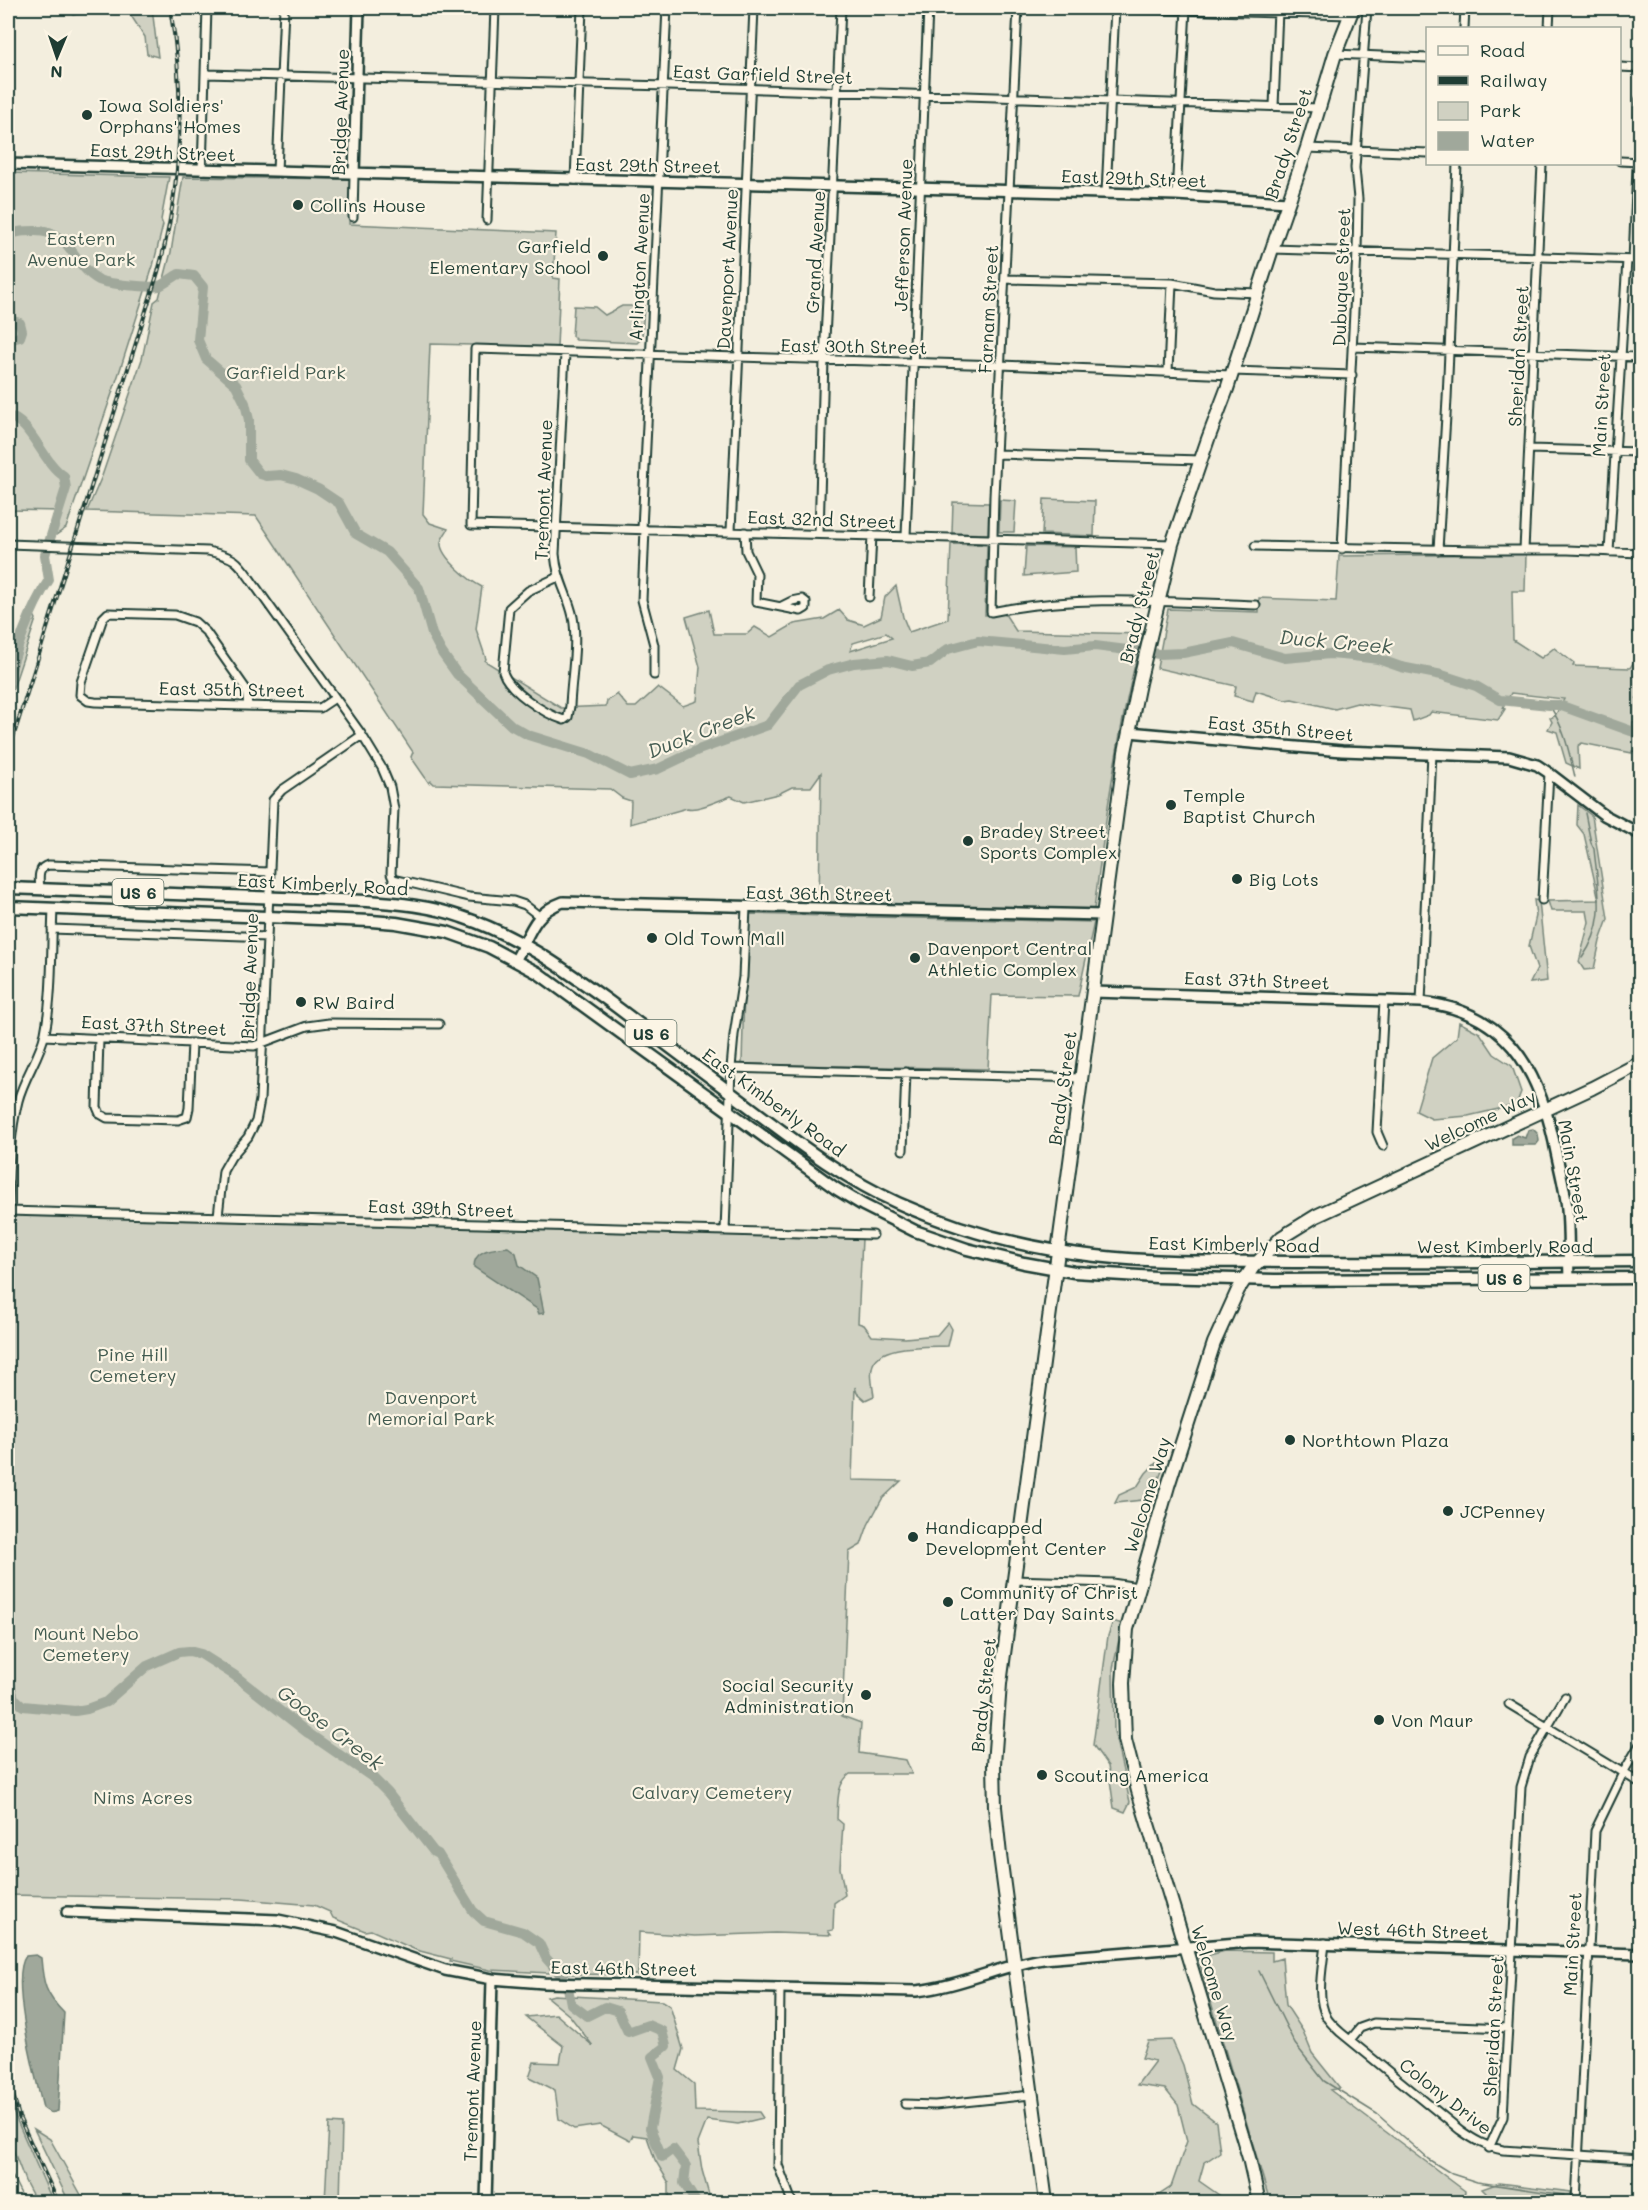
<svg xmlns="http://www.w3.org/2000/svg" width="1648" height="2210" font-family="Mali,sans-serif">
<rect width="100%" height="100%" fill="#f3eede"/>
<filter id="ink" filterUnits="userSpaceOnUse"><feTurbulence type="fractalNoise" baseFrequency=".0167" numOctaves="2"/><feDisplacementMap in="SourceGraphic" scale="12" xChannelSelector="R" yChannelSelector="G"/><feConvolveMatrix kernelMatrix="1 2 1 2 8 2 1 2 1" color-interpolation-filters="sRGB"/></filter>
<g filter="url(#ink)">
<path fill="#d0d1c2" stroke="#78877b" stroke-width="1.5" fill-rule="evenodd" d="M70,8h53l-7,6 -18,-4 -25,5z
M126,8h26l6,49 -11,-3 -2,-17z
M8,173l161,4 -8,43 2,5 -10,41 -33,104 -54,158 -13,9 9,-26 -54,-1z
M183,177l167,2 -1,45 207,9 -3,45 7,1 -3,68 -127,-3 -7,170 7,9 18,6c-2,4 -6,9 -7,13 -2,14 29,39 41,45l-6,42 10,30 -1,2 76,47 45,-2 1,-5 10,-7 11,13h8l22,-20 25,19 14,-5 3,-34 -14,-50 23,-7 5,24h33l8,-7 17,10 22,-13 30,-5 15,-9 9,10 16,5 17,-8 4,-20 11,-11 7,31 6,15 39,-13 3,-75 36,1 -2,70 20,-1 11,17 127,3c-25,90 -37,182 -49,275l-275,-4 2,-132 -10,14h-19l-14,7 -34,8 -13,-6c-12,4 -33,15 -44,12l-57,16 1,-23 -9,-3 -12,-9 -176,-5 -3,-3 -2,2 -18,-26 2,-5 -157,-236 -169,-5 15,-35 40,-117 12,-57 5,-4 12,-46zM886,633l6,5 -42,13 3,-8z
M574,306l21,1 10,8 17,-9h22l-2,32 -5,5 -61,-3 -4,-4z
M1044,499l51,2 -1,35 -52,-2z
M1000,500l16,1 -2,31h-15z
M953,502l36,1 -1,31 -36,-1z
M1026,546l49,1 1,25 -52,4z
M1526,554l-1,37h-13l1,49 28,18 13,-10 20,15 -1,3 57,2 5,-8h5v38h-4l4,2v21l-7,1 -1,14 8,2v14l-8,-1v2l-50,-10 -4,3 1,23 -13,-6 -9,-31 -9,-3 4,-7 -2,-4 5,-2 9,-17 -53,-6 -8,15 2,1 -7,11 -67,-8 -2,3 -16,6 -3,-11 -53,-7 -22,6 -43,-10 -7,1 -29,-9 -3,10 -19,-5 2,-10 -79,-18 11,-59 91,3v-14l77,3 3,-45z
M33,613l3,6 -28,84v-53z
M1578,805l14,11 16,103 -8,22 -6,28 -10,1 -5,-8 10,-40 -2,-11h-36l-3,-10 51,-1 -15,-66 -7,-9z
M1534,900l5,1 8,80 -17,2 7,-14 -8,-23 7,-30z
M746,914l348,8 -16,74 -86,-1 -4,74 -246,-5z
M1459,1022l21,11 14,21 18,12 9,26 -5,13 -48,11 -36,3 -16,-8 16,-53 25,-21z
M8,1214l854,25 -4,84 6,2 8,11 33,2 32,-3 11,-13 4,7 -4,17c-20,1 -72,-3 -76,22 -2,8 1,20 2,28l-9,4 -8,-7 -2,-6 -3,93 49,1 -19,18 -14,26 -7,20 -12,7 -7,164 19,7 -2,30 47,7 6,14h-62c-14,10 -12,29 -13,45l6,5 -3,44 5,27 -11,8 -1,27 -5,1 3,4 -56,-2 -80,3 -56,-4 -1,43 -69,-1 -79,-4 -40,-9 1,-2 -35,-9 -45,-20 -6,1 -32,-13 -3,-6 -16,-7 -73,-6 -233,-4z
M1156,1463l6,8 -11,28 -36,4 4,-8 18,-8 9,-14z
M1113,1621l9,3 -9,45 1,62 16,71 -5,10 -11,-4 -6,-42 -15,-21 15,-109z
M1225,1951l47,1v9l10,-3 4,47 17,26 9,22 28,35 -10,2 135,101 -2,11h-193l-72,-244z
M554,1995l108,6 8,5 13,43 -6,21 17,14 1,27 64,1 4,6 -25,6 -31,-4 -9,23 4,27 9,32h-42v-19l-14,-23 -8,-23 -14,-2 -3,6 -30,-16 -26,4 -15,-10 -4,-29 -26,-13 5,-15 26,1 3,-17 -37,-29 30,-3 37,32 -23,-30 -23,-19z
M1172,2040l11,25 10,39 23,18 4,30 -16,11 -5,18 30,21h-50l-23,-5 15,-10 16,-46 -9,-36 -13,-16 -28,-4 18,-24 -13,-3 6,-17z
M11,2107l42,95h-17l-11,-21 -17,-45v-28z
M329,2123l13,1 -2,78h-15z
M34,2129l16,10 35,63h-16z
M1499,2183l72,9 -1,8 -82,-5 -6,-6z"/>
<path fill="#a0a89b" stroke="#6c7d72" stroke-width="1.5" d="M1533,1129l5,5 1,7 -3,4h-24v-7l5,-3 8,3 3,-8z
M508,1247l8,6 3,12 18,13 7,35 -5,1 -2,-5 -63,-42c0,-18 19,-18 34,-20z
M36,1955l5,3c2,25 4,36 23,55l-6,98c-7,3 -10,1 -15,-3 -7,-29 -34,-130 -17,-152z"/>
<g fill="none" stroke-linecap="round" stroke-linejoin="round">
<path stroke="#6c7d72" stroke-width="1.5" d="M1549,705c15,21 20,47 26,72
M1582,958c26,-37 16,-67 12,-109l-3,-6 -6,-30
M8,1707l6,-9
M8,1881c1,15 9,39 0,51
M1259,1971l36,73 29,37 53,33 51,45 24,15 25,8 87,13
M8,2168l17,34
M1587,2196l53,3"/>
<path stroke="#a0a89b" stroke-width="10" d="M8,235c9,-4 17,-4 27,-4 39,0 36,34 64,49 8,4 51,8 60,6 6,-2 14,-9 20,-12l15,2 9,11 -5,53 8,19 30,26 9,18 4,17v40l11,14 7,2 14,-1 15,4 22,10 21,14 17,31 31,18 32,36 13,46 10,19 15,21 55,52 16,9 61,19 41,21 28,-6 40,-19 70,-25 31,-40 29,-15 26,-7 34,-3 24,6 18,-3 18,-14 30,-8 87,8 30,-3 64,8 24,-1 50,-10 52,15 45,-4 23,2 25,3 23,8 41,8 34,11 24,14 49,5h10l72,26h9
M8,322l5,-1 7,2 2,8 -2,6 -12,3
M8,364v2
M8,416c23,5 35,47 56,60l2,12 -21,67 4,25c-17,25 -37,76 -41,106
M8,1678l6,20 9,8 52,5 12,-2 19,-7 41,-36 32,-14 10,-1 12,3 33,21 74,58 64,44 16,16 46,59 4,2 35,57 11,10 39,11 16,11 7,15 21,24 4,22 16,12 18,-9 13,4 10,21 20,-7 14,6 4,15 -14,11 8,20 -10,51 12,29 11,-8 13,17 -2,17 12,19"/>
<defs>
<path id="street" d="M1018,8l-24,488 -3,116c88,-18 176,-10 265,-7
M1112,8l238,7
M1464,28l1,-20
M1549,28l1,-20
M1335,54l93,4
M1620,67l20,1
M206,74l500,13 613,21
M1274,106l4,-96
M1307,148l121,5
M1620,161l20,1
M202,170l5,-162
M277,171l7,-163
M575,180l7,-172
M1106,193l9,-185
M1176,195l10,-187
M353,217l1,-43
M487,220l8,-212
M1272,249l368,11
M1633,260l7,-161
M1005,279l167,4 42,8 43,2
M1353,347l287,10
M1232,371l120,4
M1168,372l4,-89
M1529,449l111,3
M996,454l205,6
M642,529l25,-521
M645,529l-3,71 12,45v30
M731,531l23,-523
M745,532l1,19 11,23 -1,28 45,9 5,-3v-6l-4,-3 -10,2 -10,5
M819,533l5,-173 17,-352
M906,536l22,-528
M8,544l200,7c31,7 30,11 48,36l106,148 20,33 8,19 4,22 -3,65 2,5 76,18 44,4 12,4 14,11
M1172,544l-701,-19 4,-176 526,16 230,10
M1255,546l227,4h86l72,3
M1342,549l15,-297 1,-53 -3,-31 12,-160
M1438,550l9,-151 10,-235
M1524,550l18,-386
M1609,552l18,-292
M558,577l-30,14 -19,17 -6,64c6,19 42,42 61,48l4,-3 2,-11c1,-27 8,-63 3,-89 -5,-23 -16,-37 -18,-63l10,-201
M869,597l3,-62
M248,706l-2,-17 -40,-57 -11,-10 -20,-7 -67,-2 -5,5 -22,64 -1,13 8,6 7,1 225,6 15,-10
M40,889c-1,-10 -3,-22 9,-24l220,7
M1542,900l7,-127
M52,929l215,8
M1421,1002l11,-249
M44,1036l210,10 53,-20 22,-3 110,1
M99,1039l-2,68 3,7 7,4 71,2 9,-3 2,-9 3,-65
M731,1068l351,10
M1383,1146l-6,-14 7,-131
M903,1150l3,-78
M8,1211l865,24
M8,1211c1,-37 1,-74 10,-110 6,-24 22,-44 27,-68 8,-40 6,-84 8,-124
M218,1216l5,-45 8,-14 17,-20 8,-16 4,-21 13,-300 9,-10 80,-55
M725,1231l6,-163 3,-33 9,-58 3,-70
M1013,1580l99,3 26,4
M1509,1704l131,79
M1325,1943c-2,24 -10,53 2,75 3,5 9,10 13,14l120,98c14,10 26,17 43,20l137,9
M780,1988l-2,177 14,37
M1350,2040l10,-12 14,-5 134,5
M905,2104l30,1 96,-10
M1489,2148l14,-31 18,-330 9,-30 35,-60
M1576,2202l19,-371 28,-58 17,-29"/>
<path id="secondary" d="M8,164l1168,31 112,7
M354,174l5,-166
M1129,732l213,19 167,6 28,8 12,8 55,42 36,19
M515,961c15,-26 17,-48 48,-59l540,13
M1093,992l328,10c84,9 116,64 133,140 4,22 11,45 13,67 2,23 1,46 2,69
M67,1912l211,8 58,12 109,38 47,9 52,4 372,8c45,-5 83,-25 127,-32l207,-17 390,12
M486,2202l6,-223"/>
<path id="primary" d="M8,888l359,13c31,2 64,5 95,16 55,18 101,51 148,85 50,37 99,75 149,112 44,33 88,66 139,89 62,28 131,46 198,53 69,8 138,5 207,6 112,1 225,0 337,-1
M8,907l363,14 25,2 51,9 42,15 49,26 297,215 28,17 52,26 52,18 57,14 50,9 82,5 119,3 365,-2"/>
<path id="highway" d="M1046,2202l-46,-347 -5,-48 -1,-43 6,-80 125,-932 14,-69 33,-139 36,-105 19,-50 45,-140 35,-101 28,-94 18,-46
M1259,2202l-10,-44 -111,-367 -13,-51 -2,-57 4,-54 41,-143 46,-143 24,-53 15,-23 29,-30 34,-21 276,-128 48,-25"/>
</defs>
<use href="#street" stroke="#1f3d34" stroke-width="11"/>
<use href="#secondary" stroke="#1f3d34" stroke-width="14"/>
<use href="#primary" stroke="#1f3d34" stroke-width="15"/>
<use href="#highway" stroke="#1f3d34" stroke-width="16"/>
<use href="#street" stroke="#fcf5e5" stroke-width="7"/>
<use href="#secondary" stroke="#fcf5e5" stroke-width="9"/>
<use href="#primary" stroke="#fcf5e5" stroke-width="10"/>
<use href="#highway" stroke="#fcf5e5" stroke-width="12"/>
<defs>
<path id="rail" d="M8,754l150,-482c24,-87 28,-175 12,-264
M8,2075l11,42 39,85"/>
</defs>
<use href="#rail" stroke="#1f3d34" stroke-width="4"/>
<use href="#rail" stroke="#fcf5e5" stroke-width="1.5" stroke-dasharray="4.5" stroke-linecap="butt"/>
</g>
</g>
<g fill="#1f3d34" stroke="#fcf5e5" stroke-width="2">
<circle cx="87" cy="115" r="6"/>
<circle cx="298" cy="205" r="6"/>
<circle cx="603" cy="256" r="6"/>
<circle cx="1171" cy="805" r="6"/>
<circle cx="968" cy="841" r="6"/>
<circle cx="1237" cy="879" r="6"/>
<circle cx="652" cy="938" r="6"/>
<circle cx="915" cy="958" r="6"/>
<circle cx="301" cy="1002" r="6"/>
<circle cx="1290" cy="1440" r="6"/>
<circle cx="1448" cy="1511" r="6"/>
<circle cx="913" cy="1537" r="6"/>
<circle cx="948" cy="1602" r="6"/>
<circle cx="866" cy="1695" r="6"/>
<circle cx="1379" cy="1720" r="6"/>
<circle cx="1042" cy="1775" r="6"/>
</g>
<g text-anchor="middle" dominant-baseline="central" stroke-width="4.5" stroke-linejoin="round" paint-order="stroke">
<g fill="#fcf5e5" stroke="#617469" stroke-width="1.5">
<rect x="112.5" y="879" width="51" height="26" rx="4.5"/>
<rect x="625.5" y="1020" width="51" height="26" rx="4.5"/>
<rect x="1478.5" y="1265" width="51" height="26" rx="4.5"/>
</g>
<g font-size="16" font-weight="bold" fill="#1f3d34">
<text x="138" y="892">US 6</text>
<text x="651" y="1033">US 6</text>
<text x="1504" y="1278">US 6</text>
</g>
<g font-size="18" fill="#1f3d34" stroke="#fcf5e5">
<text transform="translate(763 74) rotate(2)">East Garfield Street</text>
<text transform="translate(340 112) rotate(-88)">Bridge Avenue</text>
<text transform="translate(1288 143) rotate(-72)">Brady Street</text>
<text transform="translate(163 152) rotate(2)">East 29th Street</text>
<text transform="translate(648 165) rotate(1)">East 29th Street</text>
<text transform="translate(1134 178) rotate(2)">East 29th Street</text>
<text transform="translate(903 235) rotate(-88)">Jefferson Avenue</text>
<text transform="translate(815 252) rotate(-87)">Grand Avenue</text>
<text transform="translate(639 267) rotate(-87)">Arlington Avenue</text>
<text transform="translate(727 269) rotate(-87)">Davenport Avenue</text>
<text transform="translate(1341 277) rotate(-88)">Dubuque Street</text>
<text transform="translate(988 309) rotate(-87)">Farnam Street</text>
<text transform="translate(854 346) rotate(1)">East 30th Street</text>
<text transform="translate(1518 356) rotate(-87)">Sheridan Street</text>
<text transform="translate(1601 405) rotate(-87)">Main Street</text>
<text transform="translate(543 490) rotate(-88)">Tremont Avenue</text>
<text transform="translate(822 519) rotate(2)">East 32nd Street</text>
<text transform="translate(1139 607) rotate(-76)">Brady Street</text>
<text transform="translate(232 689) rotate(1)">East 35th Street</text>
<text transform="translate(1281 728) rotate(5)">East 35th Street</text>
<text transform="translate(323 884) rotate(3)">East Kimberly Road</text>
<text transform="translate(819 893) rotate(1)">East 36th Street</text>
<text transform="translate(249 976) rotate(-88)">Bridge Avenue</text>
<text transform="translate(1257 980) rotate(2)">East 37th Street</text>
<text transform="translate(154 1025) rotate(3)">East 37th Street</text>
<text transform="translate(1062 1088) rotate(-82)">Brady Street</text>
<text transform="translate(774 1102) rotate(36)">East Kimberly Road</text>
<text transform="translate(1480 1120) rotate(-25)">Welcome Way</text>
<text transform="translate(1574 1171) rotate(80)">Main Street</text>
<text transform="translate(441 1208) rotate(2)">East 39th Street</text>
<text transform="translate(1234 1244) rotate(1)">East Kimberly Road</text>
<text x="1505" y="1246">West Kimberly Road</text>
<text transform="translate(1147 1495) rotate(-73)">Welcome Way</text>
<text transform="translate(983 1695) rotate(-84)">Brady Street</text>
<text transform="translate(1413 1930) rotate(2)">West 46th Street</text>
<text transform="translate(1572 1944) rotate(-87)">Main Street</text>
<text transform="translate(624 1968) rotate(1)">East 46th Street</text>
<text transform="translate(1215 1983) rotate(73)">Welcome Way</text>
<text transform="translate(1493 2026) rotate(-87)">Sheridan Street</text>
<text transform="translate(472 2091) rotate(-88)">Tremont Avenue</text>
<text transform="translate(1446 2096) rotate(38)">Colony Drive</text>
</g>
<g font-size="18" fill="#1f3d34" stroke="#fcf5e5" text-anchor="start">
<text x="99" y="105">Iowa Soldiers'<tspan x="99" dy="21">Orphans' Homes</tspan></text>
<text x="310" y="205">Collins House</text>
<text x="591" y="246" text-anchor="end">Garfield<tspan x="591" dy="21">Elementary School</tspan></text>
<text x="1183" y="795">Temple<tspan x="1183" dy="21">Baptist Church</tspan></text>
<text x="980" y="831">Bradey Street<tspan x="980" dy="21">Sports Complex</tspan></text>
<text x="1249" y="879">Big Lots</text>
<text x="664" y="938">Old Town Mall</text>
<text x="927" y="948">Davenport Central<tspan x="927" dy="21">Athletic Complex</tspan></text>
<text x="313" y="1002">RW Baird</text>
<text x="1302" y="1440">Northtown Plaza</text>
<text x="1460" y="1511">JCPenney</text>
<text x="925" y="1527">Handicapped<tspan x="925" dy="21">Development Center</tspan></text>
<text x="960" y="1592">Community of Christ<tspan x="960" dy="21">Latter Day Saints</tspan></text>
<text x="854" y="1685" text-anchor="end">Social Security<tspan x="854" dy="21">Administration</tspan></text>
<text x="1391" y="1720">Von Maur</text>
<text x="1054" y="1775">Scouting America</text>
</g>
<g font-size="18" fill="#425b50" stroke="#fcf5e5">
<text x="81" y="238">Eastern<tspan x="81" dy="21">Avenue Park</tspan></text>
<text x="286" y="372">Garfield Park</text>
<text x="133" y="1354">Pine Hill<tspan x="133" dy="21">Cemetery</tspan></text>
<text x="431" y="1397">Davenport<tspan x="431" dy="21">Memorial Park</tspan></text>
<text x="86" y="1633">Mount Nebo<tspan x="86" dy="21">Cemetery</tspan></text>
<text x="712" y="1792">Calvary Cemetery</text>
<text x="143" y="1797">Nims Acres</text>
</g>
<g font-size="20" font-style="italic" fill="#465d53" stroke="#fcf5e5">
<text transform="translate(1336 641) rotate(5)">Duck Creek</text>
<text transform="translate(701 731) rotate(-21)">Duck Creek</text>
<text transform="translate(331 1727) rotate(37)">Goose Creek</text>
</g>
</g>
<rect width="1648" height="2210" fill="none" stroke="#fcf5e5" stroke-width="30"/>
<rect x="15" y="15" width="1618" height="2180" fill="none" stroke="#1f3d34" stroke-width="2" filter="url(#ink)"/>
<rect x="1426" y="27" width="195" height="138" fill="#fcf5e5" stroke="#a4ab9e" stroke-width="1.5"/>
<rect x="1438" y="46" width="30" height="9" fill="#fcf5e5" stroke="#a4ab9e" stroke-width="1.5"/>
<text x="1480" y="57" font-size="18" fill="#1f3d34">Road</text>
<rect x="1438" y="76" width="30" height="9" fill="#1f3d34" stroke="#a4ab9e" stroke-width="1.5"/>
<text x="1480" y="87" font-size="18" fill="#1f3d34">Railway</text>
<rect x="1438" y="102" width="30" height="18" fill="#d0d1c2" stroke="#a4ab9e" stroke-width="1.5"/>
<text x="1480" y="117" font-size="18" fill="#1f3d34">Park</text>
<rect x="1438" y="132" width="30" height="18" fill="#a0a89b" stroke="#a4ab9e" stroke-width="1.5"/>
<text x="1480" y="147" font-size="18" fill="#1f3d34">Water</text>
<g transform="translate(57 57) rotate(182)" stroke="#fcf5e5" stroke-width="4.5" paint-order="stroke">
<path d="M0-4.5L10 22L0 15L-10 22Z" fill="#1f3d34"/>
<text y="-9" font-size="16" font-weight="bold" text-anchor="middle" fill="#1f3d34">N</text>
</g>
</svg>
